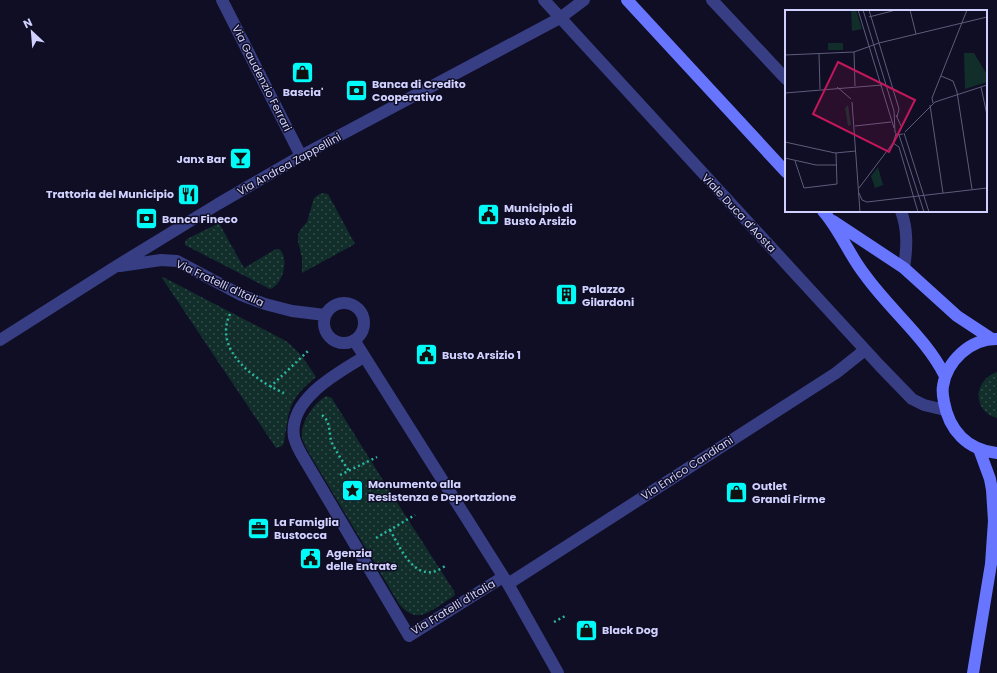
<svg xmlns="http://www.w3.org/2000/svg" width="997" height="673" font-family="Poppins,sans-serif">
<defs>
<pattern id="grass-dots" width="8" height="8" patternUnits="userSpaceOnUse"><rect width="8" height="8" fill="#112e2a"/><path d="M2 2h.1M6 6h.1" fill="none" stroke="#334b4a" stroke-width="1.8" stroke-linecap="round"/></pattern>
</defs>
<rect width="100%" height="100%" fill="#0f0e24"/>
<path fill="url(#grass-dots)" d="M323,193l5,1 27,50 -53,29v-15l-4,-17v-6l2,-5 7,-8 7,-24 4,-3z
M219,223l25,45 32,-19h3c11,8 4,37 -9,40l-85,-44v-3l2,-3z
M163,277l123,64c13,10 21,22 30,36 -29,24 -26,31 -32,66l-2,3 -6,2 -114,-170z
M997,372v46c-25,-7 -24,-38 0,-46z
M326,396l6,2 1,2 58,93 63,98 1,4 -4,3c-19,11 -33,29 -52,6l-93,-156c-2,-5 -5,-10 -4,-15 1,-15 12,-29 24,-37z"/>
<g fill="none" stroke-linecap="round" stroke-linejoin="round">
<path stroke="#2cb79f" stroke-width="2.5" stroke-dasharray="2 3" stroke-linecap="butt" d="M230,314c-17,36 24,66 54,79
M270,387l38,-36
M322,415c10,8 6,18 10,28 5,10 11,19 17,28
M340,475l37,-18
M390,530c9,15 21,46 43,42 5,-1 10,-5 14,-7
M376,538l39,-23
M554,622l13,-7"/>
<path stroke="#383e84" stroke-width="12" d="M364,357c-26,16 -76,42 -70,80 2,9 7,17 12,25l103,174 94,-59"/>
<path stroke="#383e84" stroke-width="12" d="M222,0l79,156
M544,0l336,366 32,33 12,6 21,5
M712,0l74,79
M901,211c7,19 6,37 3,57
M120,266l41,-6 16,1 64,34 24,9 27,7 33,4
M324 323a20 20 0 1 1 40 0a20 20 0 1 1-40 0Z
M0,340l115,-73 103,-63 83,-48 259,-138 24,-18
M354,340l154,244 50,89
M508,584l328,-211 29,-23"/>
<path stroke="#6875ff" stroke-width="12" d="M627,0l159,172
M823,211c17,19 26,44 42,64 25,35 61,63 80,101
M833,221l71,47 53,48 35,23
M996,339c-26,0 -49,22 -53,47 -1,5 0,11 1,16 5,28 23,48 53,51
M973,673l18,-109 3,-43 -2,-31 -2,-11 -11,-30"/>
</g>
<defs>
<symbol id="shop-square" viewBox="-11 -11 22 22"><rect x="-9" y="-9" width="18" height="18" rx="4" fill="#00fcf8" stroke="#0f0e24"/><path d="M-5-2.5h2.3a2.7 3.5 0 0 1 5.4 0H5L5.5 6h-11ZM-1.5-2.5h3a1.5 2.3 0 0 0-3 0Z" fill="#111"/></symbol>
<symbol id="bank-square" viewBox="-11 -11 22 22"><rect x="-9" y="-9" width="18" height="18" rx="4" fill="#00fcf8" stroke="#0f0e24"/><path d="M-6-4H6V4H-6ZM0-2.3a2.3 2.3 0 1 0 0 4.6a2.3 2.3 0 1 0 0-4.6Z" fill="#111"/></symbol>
<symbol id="bar-square" viewBox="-11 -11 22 22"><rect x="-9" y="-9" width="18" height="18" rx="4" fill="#00fcf8" stroke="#0f0e24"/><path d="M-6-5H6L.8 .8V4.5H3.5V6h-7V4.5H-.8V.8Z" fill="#111"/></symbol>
<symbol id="restaurant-square" viewBox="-11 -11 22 22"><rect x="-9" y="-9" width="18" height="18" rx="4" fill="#00fcf8" stroke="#0f0e24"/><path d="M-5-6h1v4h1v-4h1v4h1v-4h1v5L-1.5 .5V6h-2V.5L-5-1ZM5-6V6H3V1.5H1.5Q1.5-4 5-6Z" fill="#111"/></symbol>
<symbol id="civic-square" viewBox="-11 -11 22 22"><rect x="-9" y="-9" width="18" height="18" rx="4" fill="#00fcf8" stroke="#0f0e24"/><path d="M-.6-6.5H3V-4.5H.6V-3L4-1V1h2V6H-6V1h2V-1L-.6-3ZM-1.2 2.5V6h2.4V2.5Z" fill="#111"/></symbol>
<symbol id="building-square" viewBox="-11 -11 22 22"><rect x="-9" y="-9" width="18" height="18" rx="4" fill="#00fcf8" stroke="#0f0e24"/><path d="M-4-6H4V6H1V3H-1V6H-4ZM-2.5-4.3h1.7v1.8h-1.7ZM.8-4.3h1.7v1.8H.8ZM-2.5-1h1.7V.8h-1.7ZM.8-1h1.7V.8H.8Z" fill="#111"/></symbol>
<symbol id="sight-square" viewBox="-11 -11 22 22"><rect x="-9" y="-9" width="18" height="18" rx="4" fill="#00fcf8" stroke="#0f0e24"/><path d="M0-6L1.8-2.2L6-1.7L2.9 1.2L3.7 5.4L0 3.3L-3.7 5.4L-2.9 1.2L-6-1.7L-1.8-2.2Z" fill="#111"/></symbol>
<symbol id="office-square" viewBox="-11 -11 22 22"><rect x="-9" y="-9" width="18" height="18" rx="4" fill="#00fcf8" stroke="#0f0e24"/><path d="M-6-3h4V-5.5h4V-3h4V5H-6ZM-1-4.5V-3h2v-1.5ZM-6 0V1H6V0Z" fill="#111"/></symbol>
</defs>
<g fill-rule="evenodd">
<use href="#shop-square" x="290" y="60" width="25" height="25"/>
<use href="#bank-square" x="344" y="78" width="25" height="25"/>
<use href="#bar-square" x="228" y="146" width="25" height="25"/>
<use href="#restaurant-square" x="176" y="182" width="25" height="25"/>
<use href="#civic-square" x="476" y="202" width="25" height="25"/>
<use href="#bank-square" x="134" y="206" width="25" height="25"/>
<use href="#building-square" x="554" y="282" width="25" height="25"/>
<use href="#civic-square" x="414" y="342" width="25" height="25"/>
<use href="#sight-square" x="340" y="478" width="25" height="25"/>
<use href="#shop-square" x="724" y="480" width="25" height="25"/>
<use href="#office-square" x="246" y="516" width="25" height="25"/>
<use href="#civic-square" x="298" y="546" width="25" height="25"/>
<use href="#shop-square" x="574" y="618" width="25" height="25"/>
</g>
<g text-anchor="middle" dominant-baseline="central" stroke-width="3" stroke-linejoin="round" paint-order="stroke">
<g font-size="11" fill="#d1d1ff" stroke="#0f0e24">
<text transform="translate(262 78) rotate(63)">Via Gaudenzio Ferrari</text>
<text transform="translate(289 164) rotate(-29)">Via Andrea Zappellini</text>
<text transform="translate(739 213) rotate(47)">Viale Duca d'Aosta</text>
<text transform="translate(220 283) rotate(25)">Via Fratelli d'Italia</text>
<text transform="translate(687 468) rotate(-33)">Via Enrico Candiani</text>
<text transform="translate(453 607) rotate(-31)">Via Fratelli d'Italia</text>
</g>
<g font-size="11" font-weight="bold" fill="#d1d1ff" stroke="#0f0e24" text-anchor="start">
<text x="372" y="84">Banca di Credito<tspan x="372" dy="13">Cooperativo</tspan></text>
<text x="303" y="92" text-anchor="middle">Bascia'</text>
<text x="226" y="159" text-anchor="end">Janx Bar</text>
<text x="174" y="194" text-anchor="end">Trattoria del Municipio</text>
<text x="504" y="208">Municipio di<tspan x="504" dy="13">Busto Arsizio</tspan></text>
<text x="162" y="219">Banca Fineco</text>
<text x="582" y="289">Palazzo<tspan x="582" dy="13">Gilardoni</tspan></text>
<text x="442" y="355">Busto Arsizio 1</text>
<text x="368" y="484">Monumento alla<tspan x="368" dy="13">Resistenza e Deportazione</tspan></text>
<text x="752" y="486">Outlet<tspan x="752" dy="13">Grandi Firme</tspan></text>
<text x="274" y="522">La Famiglia<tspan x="274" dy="13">Bustocca</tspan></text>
<text x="326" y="553">Agenzia<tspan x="326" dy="13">delle Entrate</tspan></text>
<text x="602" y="630">Black Dog</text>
</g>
</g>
<g transform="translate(785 10)">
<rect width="202" height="202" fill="#0f0e24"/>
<path d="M66,0h5l6,19 -10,2zM63,95l3,20 -3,1 -3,-18z" fill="#112e2a"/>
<path d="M179,43h10l12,20 1,9 -22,7z" fill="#112e2a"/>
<path d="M93,157l5,18 -8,3 -4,-12z" fill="#112e2a"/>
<path d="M43,33h15v7h-15z" fill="#112e2a"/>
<path fill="none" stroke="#5d5c7c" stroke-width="1" d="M73,0l36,118M78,0l31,101 1,21 2,3 6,-1M84,0l30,99 -2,8M125,0l6,24M84,7l27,-7M69,42l1,34M34,44l1,35M0,45l69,-3 25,-9 108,-26M156,66l12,5 4,11 15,97M52,77l14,12M196,77l6,28M0,83l97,-8M67,92l8,110M148,93l-1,-5 35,-88M145,95l13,88M111,105l5,11M70,116l36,-4M120,122l30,-30 52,-17M119,123l25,79M114,125l25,77M0,132l50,11 21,-2M108,133l6,4 19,65M0,148l31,7h21M10,151l9,27 33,-4 -1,-31M74,178l34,-45 3,-9M74,183l3,7 5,2 120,-14"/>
<path fill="#c2185b" fill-opacity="0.15" stroke="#c2185b" stroke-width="2" d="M53,52l77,38 -26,52 -76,-38z"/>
<rect width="202" height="202" fill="none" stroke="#d1d1ff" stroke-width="2"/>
</g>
<g transform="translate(32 32) rotate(334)" stroke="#0f0e24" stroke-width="3" paint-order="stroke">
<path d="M0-3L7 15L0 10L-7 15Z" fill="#d1d1ff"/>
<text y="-6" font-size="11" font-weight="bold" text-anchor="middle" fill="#d1d1ff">N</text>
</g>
</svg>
